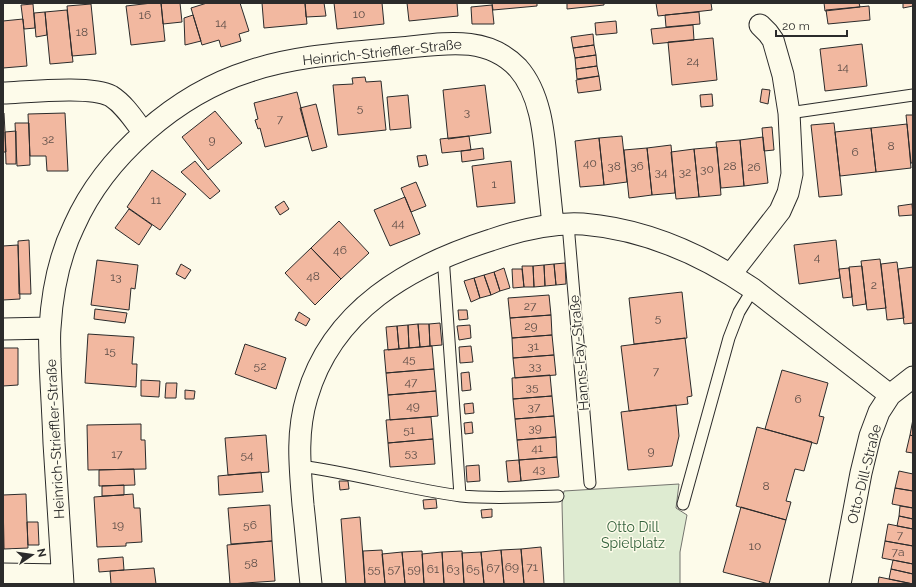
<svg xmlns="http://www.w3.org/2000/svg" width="916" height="587" font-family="Raleway,sans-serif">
<rect width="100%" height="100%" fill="#fdfbea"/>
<path fill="#deebd1" stroke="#74746e" d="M679,484l-3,24 11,7 -7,37v32h-116l-2,-81 2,-12z"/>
<path fill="#f2b8a0" stroke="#2b2b2b" d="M152,3h9l4,38 -34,4 -5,-39z
M161,3h19l2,19 -19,2z
M207,3h33l9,28 -10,3 2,7 -20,6 -2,-7 -17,5 -11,-37z
M262,3h43l2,21 -43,4z
M305,3h19l2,13 -20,1z
M334,3h48l2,21 -47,5z
M407,3h50l1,13 -49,5z
M492,3h45v3l-44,4z
M567,3h37v2l-37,4z
M656,3h55l1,7 -54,6z
M824,3h35l1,4 -35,4z
M903,3h10v3l-10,2z
M33,4l2,24 -11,1 -3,-24z
M91,4l5,50 -24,2 -5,-50z
M492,5l2,19h-22l-1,-17z
M869,6l1,14 -42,4 -2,-14z
M67,10l6,52 -23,2 -5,-52z
M45,12l2,23 -11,2 -2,-24z
M699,12l1,12 -34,3 -1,-12z
M193,15l8,26 -16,4 -1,-27z
M23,19l4,47 -24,2v-47z
M616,21l1,12 -21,2 -1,-12z
M693,25l1,15 -41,4 -2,-15z
M593,34l1,11 -21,3 -2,-11z
M713,38l4,42 -45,5 -4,-43z
M862,44l5,42 -42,5 -5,-42z
M594,45l2,10 -21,3 -2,-10z
M596,55l1,11 -21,3 -1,-11z
M597,66l2,10 -22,3 -1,-10z
M599,76l2,14 -23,3 -2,-13z
M365,77l1,5 15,-1 5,49 -48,5 -5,-50 20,-1 -1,-6z
M485,85l6,48 -43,6 -5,-49z
M762,89l8,1 -2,14 -8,-2z
M297,92l11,44 -43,11 -5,-19 -2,1 -3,-9 3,-1 -4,-16z
M712,94l1,12 -12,1 -1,-12z
M408,95l3,33 -21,2 -3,-33z
M316,104l11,43 -15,4 -12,-43z
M215,111l27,32 -34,27 -26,-33z
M3,113h1l2,39h-3z
M65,113l3,58h-21l-1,-15h-16l-2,-42z
M906,115h7v48h-2z
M15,123h14l1,42 -13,1z
M834,123l8,72 -23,2 -8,-72z
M907,124l4,44 -35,4 -5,-44z
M772,127l2,23 -10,1 -2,-23z
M871,128l5,44 -36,4 -5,-44z
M16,131v33h-10l-1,-32z
M469,136l2,14 -29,3 -2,-14z
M622,136l5,46 -23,3 -5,-47z
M763,137l5,46 -24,3 -4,-46z
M599,138l5,47 -24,2 -5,-46z
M740,140l4,46 -23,2 -5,-46z
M671,145l4,48 -23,2 -5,-47z
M717,147l4,48 -22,2 -5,-48z
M483,148l1,11 -22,3 -1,-11z
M647,148l5,47 -23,3 -5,-48z
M694,149l5,48 -23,2 -5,-47z
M426,155l2,10 -9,2 -2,-11z
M195,161l25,30 -10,8 -29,-27z
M511,161l4,42 -38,4 -5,-41z
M152,170l34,24 -26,36 -33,-23z
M416,182l10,24 -15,6 -10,-24z
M405,197l15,37 -30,12 -16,-36z
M284,201l5,8 -9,6 -5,-8z
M912,204l1,11 -14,1 -1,-10z
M129,209l23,16 -13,20 -24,-17z
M339,221l30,32 -28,26 -30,-31z
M29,240l2,54h-12l-1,-53z
M836,240l4,38 -41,6 -5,-39z
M18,245l2,54 -17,1v-54z
M311,248l30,31 -26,26 -30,-32z
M880,259l6,49 -19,2 -6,-49z
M97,260l41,5 -3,24 -4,-1 -2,22 -38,-5z
M897,262l7,56 -17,2 -6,-56z
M565,263l1,21 -10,1 -2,-21z
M181,264l10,6 -6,9 -9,-5z
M554,264l2,21 -11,1 -1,-21z
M544,265l1,21 -11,1 -1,-21z
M522,266h11l1,21h-10z
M862,266l4,38 -13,2 -4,-39z
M913,267v56l-9,1 -6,-55z
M504,268l6,20 -10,3 -6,-19z
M849,268l3,29 -9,1 -4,-29z
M512,269h10l2,18 -11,1z
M494,272l6,19 -9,4 -7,-20z
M484,275l7,20 -11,3 -6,-20z
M474,278l6,20 -9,4 -7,-21z
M682,292l5,46 -53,6 -5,-46z
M549,295l2,20 -41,3 -2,-20z
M95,309l32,4 -2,10 -31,-4z
M458,310h9l1,9 -9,1z
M299,312l11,7 -4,7 -11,-6z
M551,315l1,20 -40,3 -2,-20z
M440,323l2,22 -12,1 -1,-22z
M418,324h11l1,22 -10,1z
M418,324l2,23 -11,1 -1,-23z
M408,325l1,23 -10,1 -2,-23z
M470,325l1,13 -12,2 -2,-14z
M397,326l2,23 -11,1 -2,-23z
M88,334l46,3 -2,27h5l-1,23 -51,-4z
M552,335l2,20 -41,3 -1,-20z
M685,338l7,58 -5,1 1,7 -59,7 -8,-65z
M245,344l41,14 -10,31 -41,-15z
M432,346l2,23 -48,4 -2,-23z
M471,346l2,16 -13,1 -1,-16z
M3,348h15v37l-15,1z
M554,355l2,20 -41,3 -2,-20z
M434,369l2,22 -48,4 -2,-22z
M782,370l46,13 -9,33 5,1 -7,27 -52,-15z
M469,372l2,18 -9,1 -1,-18z
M550,375l2,21 -39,3 -1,-21z
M141,380l19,1 -1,16 -18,-1z
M166,383h11l-1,15h-11z
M185,390l10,1 -1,8h-9z
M436,391l2,25 -48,4 -2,-25z
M552,396l2,20 -39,3 -2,-20z
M473,403l1,10 -9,1 -1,-10z
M676,405l3,31 -7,30 -44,4 -7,-58z
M554,416l2,21 -39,3 -2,-21z
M431,417l2,22 -45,4 -2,-23z
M913,419v17l-3,-1z
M472,422l1,11 -8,1 -1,-11z
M141,424v16h4l1,29 -58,1 -1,-45z
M757,427l55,15 -8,29 -9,-2 -9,32 5,1 -5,18 -50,-14z
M266,435l3,37 -41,3 -3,-37z
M910,435l3,1v17l-7,-1z
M556,437l1,20 -38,3 -2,-20z
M433,439l2,25 -45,3 -2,-24z
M557,457l2,20 -38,4 -2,-21z
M519,460l2,21 -13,1 -2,-21z
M479,465l1,16 -13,1 -1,-16z
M134,469l1,16 -36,1v-16z
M899,471l14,3v17l-18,-3z
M261,472l2,20 -44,3 -1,-19z
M339,481h9l1,8 -9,1z
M124,485v10l-22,1v-10z
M895,488l18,3v17l-21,-4z
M26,494l2,54 -24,1 -1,-54z
M133,494l1,14h6l2,34 -16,1v3l-29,1 -3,-50z
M436,499l1,9 -13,1 -1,-9z
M270,505l2,36 -41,3 -3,-36z
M900,506l13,2v11l-14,-3z
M741,507l45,13 -17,64 -46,-12z
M492,509v8l-10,1 -1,-8z
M899,516l14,3v10l-16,-3z
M360,517l5,67h-19l-5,-65z
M27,522h11l1,23h-11z
M888,524l25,5v17l-28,-5z
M272,541l3,40 -45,3 -3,-39z
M885,541l28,5v18l-31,-6z
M541,547l3,37h-20l-3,-35z
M521,549l3,35h-20l-3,-34z
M382,550l3,34h-20l-2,-33z
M501,550l3,34h-20l-3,-32z
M422,551l2,33h-19l-3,-32z
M462,551l2,33h-20l-2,-32z
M402,552l3,32h-20l-3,-30z
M442,552l2,32h-20l-2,-30z
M481,552l3,32h-20l-2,-31z
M123,557l1,13 -25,2 -1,-13z
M893,560l20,4v10l-22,-5z
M154,568l2,16h-45l-1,-13z
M891,569l22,5v10l-24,-5z
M879,577l34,7h-35z"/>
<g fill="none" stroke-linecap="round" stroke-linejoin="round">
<defs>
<path id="service" d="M789,113l124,-18
M568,224l22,259
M443,256l17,239
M300,466c54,7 107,23 161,30 32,3 65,1 97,0
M683,504l46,-166 10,-26 14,-23"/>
<path id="minor" d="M3,93c25,-1 88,-8 108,3 14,9 23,24 33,37
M731,274l49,-63 8,-18 4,-19 -3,-61 -6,-38 -10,-35 -5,-7 -8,-8
M3,329l47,-1
M3,574l59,1
M63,584c-3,-47 -6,-94 -9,-141 -1,-28 -3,-56 -4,-84 0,-10 -1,-21 0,-31 2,-35 9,-71 24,-102 31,-70 103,-132 176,-155 48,-16 100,-18 150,-23 42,-4 86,-14 118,20 23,26 26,67 29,99 2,20 4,39 6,58
M311,584c-3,-26 -5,-53 -8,-79 -3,-37 -7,-72 4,-108 25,-87 102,-131 184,-157 29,-10 60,-18 92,-16 61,5 120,31 170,65l137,106
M840,584l21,-111 9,-37 9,-24 11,-17 23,-18"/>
</defs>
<use href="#service" stroke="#2b2b2b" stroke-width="13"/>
<use href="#minor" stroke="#2b2b2b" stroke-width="23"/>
<use href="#service" stroke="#fdfbea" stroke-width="11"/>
<use href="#minor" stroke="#fdfbea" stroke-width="21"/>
</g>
<g text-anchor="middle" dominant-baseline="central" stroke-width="3" stroke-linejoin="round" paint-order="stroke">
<g font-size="12" fill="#5d4e48">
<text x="359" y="14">10</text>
<text x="145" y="15">16</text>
<text x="221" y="23">14</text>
<text x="82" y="32">18</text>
<text x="693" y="61">24</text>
<text x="843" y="67">14</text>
<text x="360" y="108">5</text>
<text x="467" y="112">3</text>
<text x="280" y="119">7</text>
<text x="48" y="139">32</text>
<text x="212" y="140">9</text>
<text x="891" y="146">8</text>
<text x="855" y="152">6</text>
<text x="590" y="163">40</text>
<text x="614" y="166">38</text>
<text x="637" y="166">36</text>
<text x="730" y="166">28</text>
<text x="754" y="167">26</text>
<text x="707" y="169">30</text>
<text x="661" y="172">34</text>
<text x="685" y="172">32</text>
<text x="494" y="184">1</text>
<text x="156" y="200">11</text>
<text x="398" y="223">44</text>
<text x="340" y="250">46</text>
<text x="817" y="257">4</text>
<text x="313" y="276">48</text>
<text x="116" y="277">13</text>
<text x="874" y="285">2</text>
<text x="530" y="306">27</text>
<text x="658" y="318">5</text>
<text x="531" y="326">29</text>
<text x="533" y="346">31</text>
<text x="110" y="351">15</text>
<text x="409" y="359">45</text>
<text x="260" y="366">52</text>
<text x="535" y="366">33</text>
<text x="656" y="371">7</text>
<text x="411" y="382">47</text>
<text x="532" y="387">35</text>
<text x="798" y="399">6</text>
<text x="413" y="406">49</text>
<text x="534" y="407">37</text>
<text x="535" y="428">39</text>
<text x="409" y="430">51</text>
<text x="537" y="448">41</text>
<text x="651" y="451">9</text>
<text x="411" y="453">53</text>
<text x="117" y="454">17</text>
<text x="247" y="455">54</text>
<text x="539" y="469">43</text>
<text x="766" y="486">8</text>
<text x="118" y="525">19</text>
<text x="250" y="525">56</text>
<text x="900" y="535">7</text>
<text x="755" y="546">10</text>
<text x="898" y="552">7a</text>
<text x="251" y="563">58</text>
<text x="512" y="567">69</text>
<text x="532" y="567">71</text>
<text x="493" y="568">67</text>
<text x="374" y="569">55</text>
<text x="394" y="569">57</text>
<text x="414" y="569">59</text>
<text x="433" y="569">61</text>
<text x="453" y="569">63</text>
<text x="473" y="569">65</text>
</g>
<g font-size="14" fill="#2b2b2b" stroke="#fdfbea">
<text transform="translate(382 52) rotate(-6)">Heinrich-Strieffler-Straße</text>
<text transform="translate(579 353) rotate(-95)">Hanns-Fay-Straße</text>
<text transform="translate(55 439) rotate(-93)">Heinrich-Strieffler-Straße</text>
<text transform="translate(864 474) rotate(-76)">Otto-Dill-Straße</text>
</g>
<g font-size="14" fill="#34623c" stroke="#fdfbea">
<text x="633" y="527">Otto Dill<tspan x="633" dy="16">Spielplatz</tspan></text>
</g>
</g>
<rect width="916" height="587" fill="none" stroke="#2b2b2b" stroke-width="8"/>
<g transform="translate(32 555) rotate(77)" stroke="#fdfbea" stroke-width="3" paint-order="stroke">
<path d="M0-3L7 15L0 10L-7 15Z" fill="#2b2b2b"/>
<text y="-6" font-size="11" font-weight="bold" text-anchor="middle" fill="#2b2b2b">N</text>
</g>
<path d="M776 30v6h71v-6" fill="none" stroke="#2b2b2b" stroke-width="2"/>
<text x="782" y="30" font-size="12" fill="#2b2b2b" stroke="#fdfbea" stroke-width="3" paint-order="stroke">20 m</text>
</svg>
